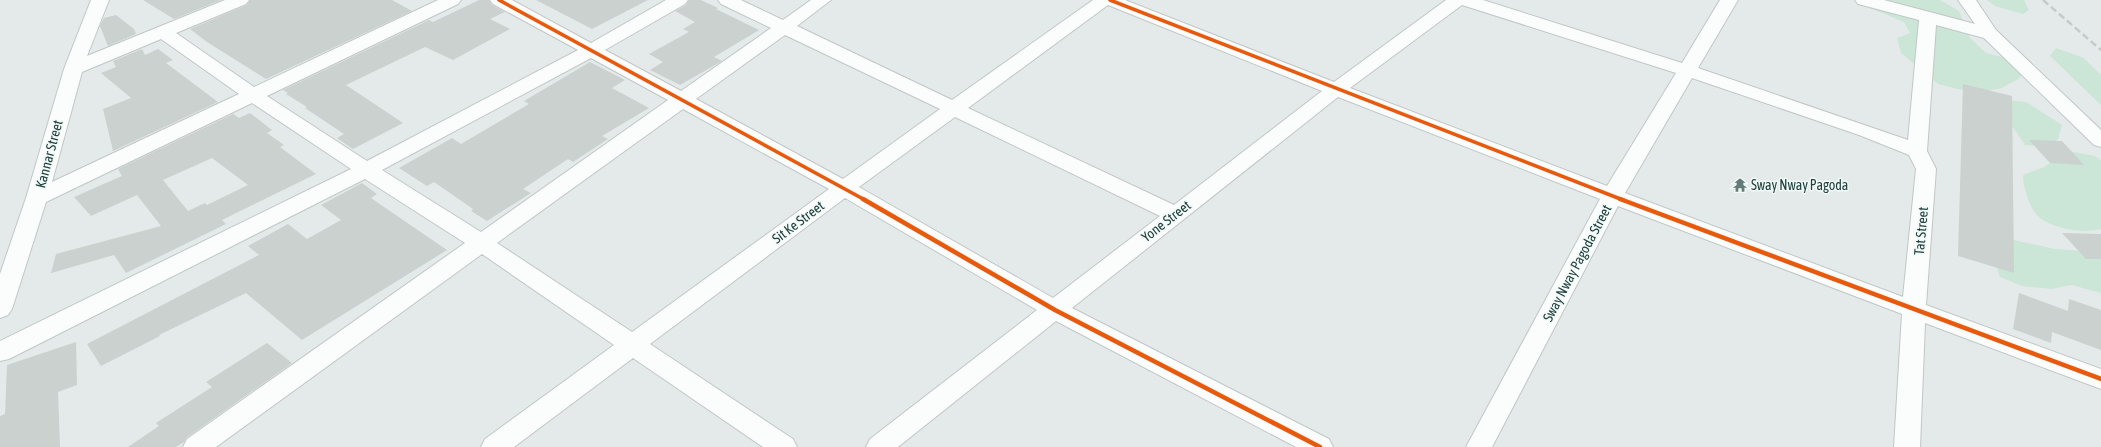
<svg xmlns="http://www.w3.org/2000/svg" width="2101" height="447" font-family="'Asap Condensed',sans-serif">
<rect width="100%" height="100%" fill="#e4eae9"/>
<path fill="#cbe5d7" d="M1865,0h75l19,11 11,27 16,15 47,12 -15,14 -16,9 -22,4 -22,-3 -20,-5 -37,-31 -4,-15 13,-5 -6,-11 -34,-14 -7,-7z
M1987,0h37l5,10 -6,4 -28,-8z
M2056,48l28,10 17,17v30l-51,-49z
M2000,99l26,3 36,23 -4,14 -10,8 -23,-2 -15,-22z
M2069,151l26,5 6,4v69c-20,5 -44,0 -61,-11 -10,-7 -17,-31 -17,-43l21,-8z
M2009,239l46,10 27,2 19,-6v48l-29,-8 -21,4 -29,-3 -22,-9 -6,-18z"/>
<path fill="#cad1cf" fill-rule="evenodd" d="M143,0h78l-47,19z
M250,0h142l20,11 -146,68 -59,-37 -17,-13 57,-24z
M479,0h10l3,5 13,7 -15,7 20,10 -57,31 -28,-13 -79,38 57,38 -50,26 -16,-11 7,-4 -39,-26 2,-1 -21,-13 2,-1 -5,-3 146,-70 4,2z
M536,0h112l-56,29z
M689,0h12l17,8 -2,1 43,21 -45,27 8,4 -42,24 -30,-15 13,-8 -14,-8 40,-22 -6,-3 12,-7 -20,-11 11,-6z
M116,15l18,14 2,5 -28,12 -8,-20 4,-8z
M142,49l3,6 13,-6 15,11 -7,3 52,39 -105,49 -10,-42 28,-11 -30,-25 15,-6 -3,-6z
M590,62l35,18 -13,8 37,20 -47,28 6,3 -35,23 -5,-3 -45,30 8,4 -44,28 -16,-10 2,-2 -39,-27 -7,4 -28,-18 53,-30 9,6 68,-40 -5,-3z
M1963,84l49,12 2,177 -56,-17z
M250,113l22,17 -5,3 17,12 -4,2 36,27 -94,46 4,4 -100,49 -12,-18 -63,18 5,-19 105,-28 -24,-31 -46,21 -17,-19 48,-21 -4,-7 115,-55 6,4zM212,158l36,27 -41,20 -2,-2 -17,8 -25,-31z
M2029,140l33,1 22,24 -34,-2z
M362,183l15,11 -6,4 76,52 -145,90 -56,-47 -87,42 1,1 -59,30 -14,-22 172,-89 -11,-9 40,-22 19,15 34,-19 -20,-15z
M2062,233l39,1v25h-15z
M2019,293l49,18 1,-12 32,11v40l-49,-18 -1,11 -38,-14z
M76,342l1,43 -19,7 2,55h-60v-31l5,-2 2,-49z
M267,343l25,20 -106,75 -2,4 -8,5h-48l31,-21 -3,-3 56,-36 -6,-5z"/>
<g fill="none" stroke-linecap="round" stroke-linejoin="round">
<defs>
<path id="minor" d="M91,0h18l-22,56 138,-56h24l-3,4 -70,29 78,54 184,-87h23l-3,4 -191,92 100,65 211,-111 -85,-46 -3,-4h22l79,43 75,-43h22l-3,4 -80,46 76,41 90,-63 -50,-24 -3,-4h23l42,20 28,-20h20l-34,26 155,74 141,-100h32l209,82 112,-82h37l199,63 38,-63h18l-40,68 210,72 11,-120 -61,-16 -3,-4h29l91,24 -17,-24h18l20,30 105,100v17l-7,-2 -110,-107 -48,-13 -9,126 9,18 -10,136 175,64v20l-176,-66 -5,124h-26l8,-133 -284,-108 -126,241h-26l134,-248 -262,-102 -266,211 257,131 4,8h-37l-240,-126 -158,126h-32l4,-8 167,-129 -192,-112 -195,146 143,95 4,8h-34l-130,-89 -119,89h-33l4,-8 129,-94 -132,-91 -266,193h-33l4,-8 278,-196 -100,-64 -356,180 -9,2v-20l351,-172 -99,-66 -206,99 -34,107 -4,6 -8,3v-44l26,-76 38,-129zM1108,5l214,86 -148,114 -206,-97zM1462,5l214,68 -69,113 -257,-98zM785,35l155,74 -97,70 -147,-80zM161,39l78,55 -187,88 30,-110zM591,58l77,42 -187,132 -99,-62zM1692,78l167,57 50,20 7,14 -13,128 -278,-104zM683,109l146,80 -197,143 -135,-89zM955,117l205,99 -107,82 -194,-111z"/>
</defs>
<use href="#minor" stroke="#c1c7c6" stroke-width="2"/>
<use href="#minor" fill="#fbfcfc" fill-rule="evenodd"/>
<path stroke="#c6cbca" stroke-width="2.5" stroke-dasharray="7 3.5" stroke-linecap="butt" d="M2043,0l58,50"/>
<defs>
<path id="cycleway-far1" d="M499,0l366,200
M1110,0l513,200"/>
<path id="cycleway" d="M863,199l192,111 265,137
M1620,199l481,180"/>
</defs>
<use href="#cycleway-far1" stroke="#f2f9f7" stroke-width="5.5"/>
<use href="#cycleway" stroke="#f2f9f7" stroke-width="7"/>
<use href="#cycleway-far1" stroke="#e8590c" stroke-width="3.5"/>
<use href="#cycleway" stroke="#e8590c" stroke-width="4.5"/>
</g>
<defs>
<symbol id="temple-bare" viewBox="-9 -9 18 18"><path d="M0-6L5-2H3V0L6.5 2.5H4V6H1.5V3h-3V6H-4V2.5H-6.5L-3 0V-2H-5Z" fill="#647c79" stroke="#f2f9f7" stroke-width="2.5" paint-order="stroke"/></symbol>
</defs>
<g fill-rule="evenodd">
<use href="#temple-bare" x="1730" y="175" width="20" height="20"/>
</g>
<g text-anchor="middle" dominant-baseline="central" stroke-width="3" stroke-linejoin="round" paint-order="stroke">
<g font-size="14" fill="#1f403d" stroke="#f2f9f7">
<text transform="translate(49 154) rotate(-75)">Kannar Street</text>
<text transform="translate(1166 221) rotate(-38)">Yone Street</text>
<text transform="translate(798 222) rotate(-37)">Sit Ke Street</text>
<text transform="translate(1921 231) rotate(-85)">Tat Street</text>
<text transform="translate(1577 263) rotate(-62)">Sway Nway Pagoda Street</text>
</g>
<g font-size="14" fill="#1f403d" stroke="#f2f9f7" text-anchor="start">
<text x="1751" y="185">Sway Nway Pagoda</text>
</g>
</g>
</svg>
